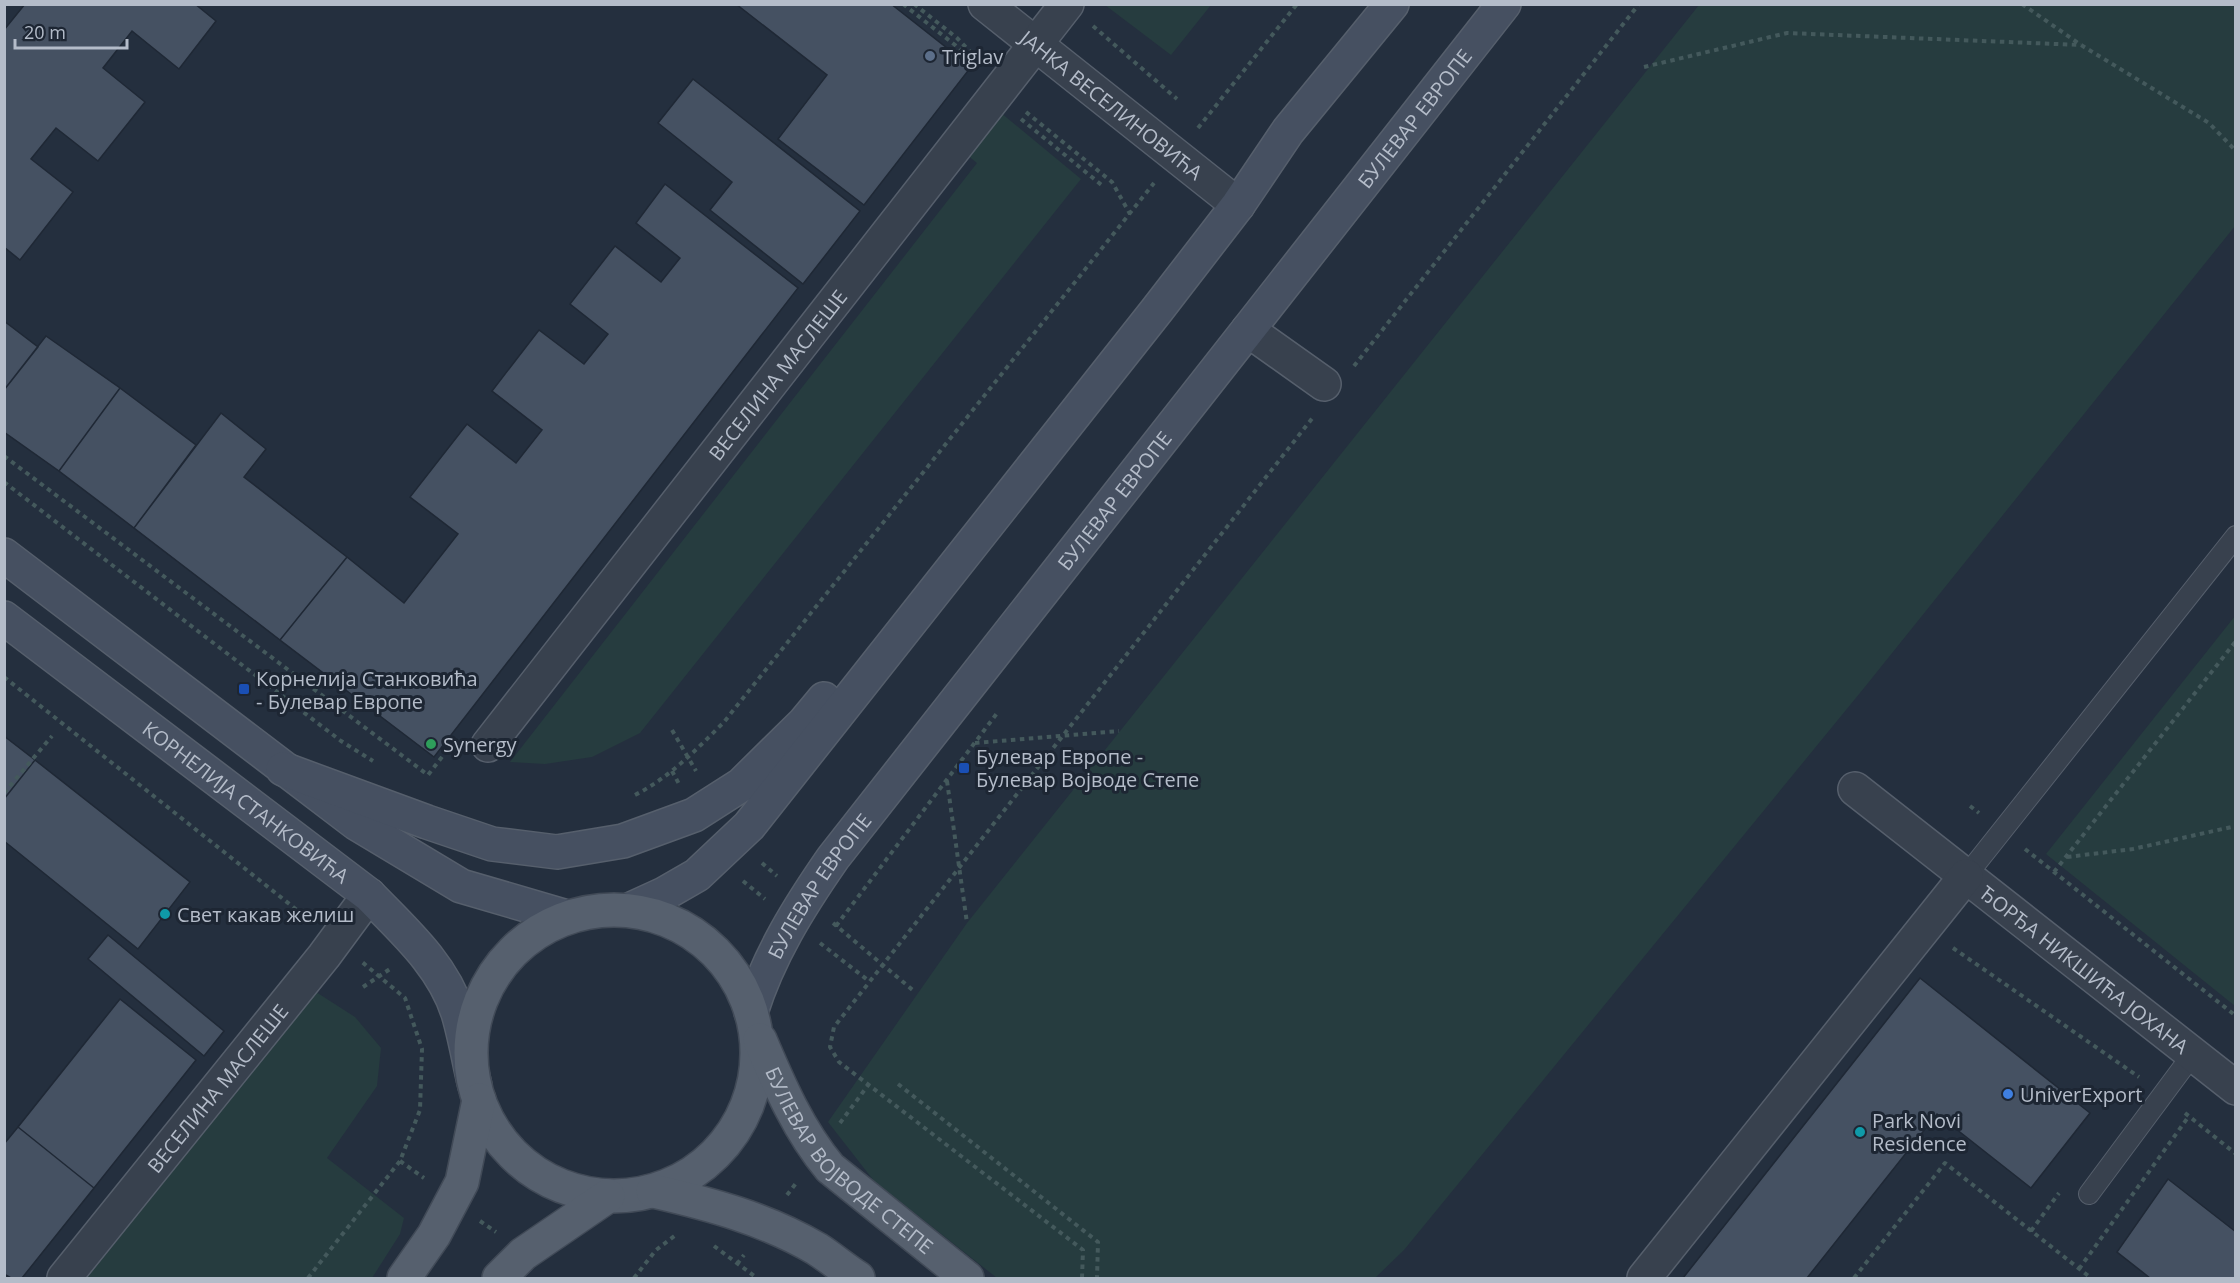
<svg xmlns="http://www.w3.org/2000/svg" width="2240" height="1283" font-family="'Open Sans',sans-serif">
<rect width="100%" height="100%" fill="#242f3e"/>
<path fill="#263c3f" d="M1105,5h106l-40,50z
M1699,5h536v221l-371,462 -460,562 -29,28h-378l-123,-97 -46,-59 139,-199z
M989,103l92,76 -441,554 -48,24 -47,7 -35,-2 467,-599 -21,-17z
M2235,616v390l-189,-152z
M316,992l39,25 26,31 -4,38 -50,72 77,60 -4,16 -28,44h-285z"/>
<path fill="#455162" stroke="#1f2835" stroke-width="1.5" d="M25,4h170l21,17 -37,48 -47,-38 -29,37 42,34 -47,59 -42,-33 -25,31 42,33 -53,68 -16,-13v-217z
M736,4h155l80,63 -107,138 -86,-66 49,-64z
M693,79l167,132 -57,73 -93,-74 22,-28 -74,-59z
M665,184l133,104 -364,469 -154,-117 67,-83 57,46 54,-69 -48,-37 57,-73 49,39 26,-33 -50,-39 47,-61 45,34 24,-30 -38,-30 45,-58 46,36 19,-24 -44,-35z
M4,321l34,26 -34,43z
M46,336l74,52 -61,83 -55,-39v-42z
M120,388l76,57 -62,83 -75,-57z
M221,413l45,36 -22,28 103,80 -67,83 -146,-112z
M4,736l31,24 -31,39z
M35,760l155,122 -52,67 -134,-108v-42z
M108,935l116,96 -20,25 -116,-97z
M1920,978l170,135 -59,75 -94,-74 -130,164h-124z
M120,999l76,61 -102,128 -76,-61z
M18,1127l76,61 -72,90h-11l-7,-4v-130z
M2168,1179l68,53v46h-86l-33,-26z"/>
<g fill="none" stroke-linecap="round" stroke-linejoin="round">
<defs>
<path id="lane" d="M1966,876l270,-340
M2089,1194l104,-140"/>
<g id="street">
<path id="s1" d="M985,4l253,201"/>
<path d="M1248,330l76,54"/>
<path id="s2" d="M488,745l579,-741"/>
<path id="s3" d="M1855,789l381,299"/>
<path id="s4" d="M64,1278l260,-322 45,-61"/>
<path d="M1644,1278l322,-402"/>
</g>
<g id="secondary">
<path d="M4,555l352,268 105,63 106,31"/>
<path id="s5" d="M4,618l365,277c34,35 74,70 89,118 7,23 11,49 17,73"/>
<path d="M283,769l144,53 65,22 65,8 66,-11 71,-26 47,-30 63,-62 20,-24"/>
<path d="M629,910l35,-16 33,-19 52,-49 408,-516 81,-105 50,-74 104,-127"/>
<path id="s6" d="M751,1012c18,-57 48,-105 82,-154l671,-854"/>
</g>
<g id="primary">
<circle cx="614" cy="1053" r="143"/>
<path id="s7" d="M760,1040c19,45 39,91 70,128l137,110"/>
<path d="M653,1191c57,13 113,28 164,58 14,9 27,20 41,29"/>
<path d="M404,1278l30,-43 28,-53 17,-82"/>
<path d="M499,1278l24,-24 85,-58"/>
</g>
</defs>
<use href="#lane" stroke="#565f6c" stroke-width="22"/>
<use href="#street" stroke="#565f6c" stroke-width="36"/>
<use href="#secondary" stroke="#565f6c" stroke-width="36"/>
<use href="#primary" stroke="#414a57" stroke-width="36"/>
<path stroke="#44595c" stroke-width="4" stroke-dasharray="4.5 4.5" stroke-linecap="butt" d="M903,4l52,41 19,18
M914,4l43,34 22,23
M2022,4l59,41 128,78 27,28
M4,6l1,-2
M1093,26l84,73
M1644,67l143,-34 294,12
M1026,112l86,70 18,32
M1021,119l83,68
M1198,128l99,-124
M1354,366l285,-362
M4,456l424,319 24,-31
M4,482l337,259 32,20
M4,677l303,241
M672,730l24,41
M975,743l144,-12
M672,771l7,13
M947,781l20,142
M4,793l48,-57
M635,795c35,-18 61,-45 89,-73l430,-539
M1970,806l9,7
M2025,849l211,167
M2067,857l66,-8 103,-23
M762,863l15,13
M2054,872l182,-231
M743,881l22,18
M833,923l82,69
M836,926l162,-214
M820,943l49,38
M1953,948l186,129
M363,987l27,-18
M898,1084l200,158 -1,36
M2185,1113l51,41
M840,1123l29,-39
M400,1161l24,17
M787,1195l10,-13
M480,1221l16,11
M2031,1231l28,-38
M714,1246l43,32
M737,1264l7,-9
M2079,1269l110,-153
M308,1278l92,-117 20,-51 2,-61 -17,-51 -43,-36
M634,1278l22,-28 21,-16
M1082,1278l1,-28 -244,-188 -9,-15 4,-20 480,-611
M1854,1278l91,-115 146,115"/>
<use href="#lane" stroke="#38414e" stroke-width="20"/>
<use href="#street" stroke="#38414e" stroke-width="33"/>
<use href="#secondary" stroke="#465061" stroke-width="33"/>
<use href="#primary" stroke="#56606e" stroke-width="33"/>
</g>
<circle fill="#5c6f8a" stroke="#1d2633" stroke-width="2" cx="930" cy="56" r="6"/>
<g fill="#1a4fb4" stroke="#1d2633" stroke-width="2">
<rect x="238" y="683" width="12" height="12" rx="3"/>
<rect x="958" y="762" width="12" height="12" rx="3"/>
</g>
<circle fill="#2e9e5b" stroke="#1d2633" stroke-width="2" cx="431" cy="744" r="6"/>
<g fill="#0f9aa8" stroke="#1d2633" stroke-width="2">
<circle cx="165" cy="914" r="6"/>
<circle cx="1860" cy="1132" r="6"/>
</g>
<circle fill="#3f7fe0" stroke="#1d2633" stroke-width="2" cx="2008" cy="1094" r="6"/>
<g text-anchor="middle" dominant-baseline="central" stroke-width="6" stroke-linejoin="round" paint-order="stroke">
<g font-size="20" fill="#b4bcc9" stroke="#1d2633" text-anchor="start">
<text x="942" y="56">Triglav</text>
<text x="256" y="678">Корнелија Станковића<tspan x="256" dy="23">- Булевар Европе</tspan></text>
<text x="443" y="744">Synergy</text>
<text x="976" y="756">Булевар Европе -<tspan x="976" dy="23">Булевар Војводе Степе</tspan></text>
<text x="177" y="914">Свет какав желиш</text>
<text x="2020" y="1094">UniverExport</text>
<text x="1872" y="1120">Park Novi<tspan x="1872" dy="23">Residence</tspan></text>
</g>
<g font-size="20" fill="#b4bcc9" stroke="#1d2633">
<text stroke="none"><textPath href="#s1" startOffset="162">ЈАНКА ВЕСЕЛИНОВИЋА</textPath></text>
<text stroke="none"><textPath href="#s6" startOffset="1116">БУЛЕВАР ЕВРОПЕ</textPath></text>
<text stroke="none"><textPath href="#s2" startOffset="470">ВЕСЕЛИНА МАСЛЕШЕ</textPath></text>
<text stroke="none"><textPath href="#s6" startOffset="630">БУЛЕВАР ЕВРОПЕ</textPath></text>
<text stroke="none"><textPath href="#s5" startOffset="304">КОРНЕЛИЈА СТАНКОВИЋА</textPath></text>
<text stroke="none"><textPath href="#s6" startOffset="144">БУЛЕВАР ЕВРОПЕ</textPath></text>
<text stroke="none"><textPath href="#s3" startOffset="292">ЂОРЂА НИКШИЋА ЈОХАНА</textPath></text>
<text stroke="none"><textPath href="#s4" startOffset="244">ВЕСЕЛИНА МАСЛЕШЕ</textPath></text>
<text stroke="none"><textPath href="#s7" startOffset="153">БУЛЕВАР ВОЈВОДЕ СТЕПЕ</textPath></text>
</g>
</g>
<rect width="2240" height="1283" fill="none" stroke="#b4bcc9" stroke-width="12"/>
<path d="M15 39v9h112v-9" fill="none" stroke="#b4bcc9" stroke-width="3"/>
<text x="24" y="39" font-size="18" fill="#b4bcc9" stroke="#1d2633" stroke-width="4.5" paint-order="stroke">20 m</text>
</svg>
